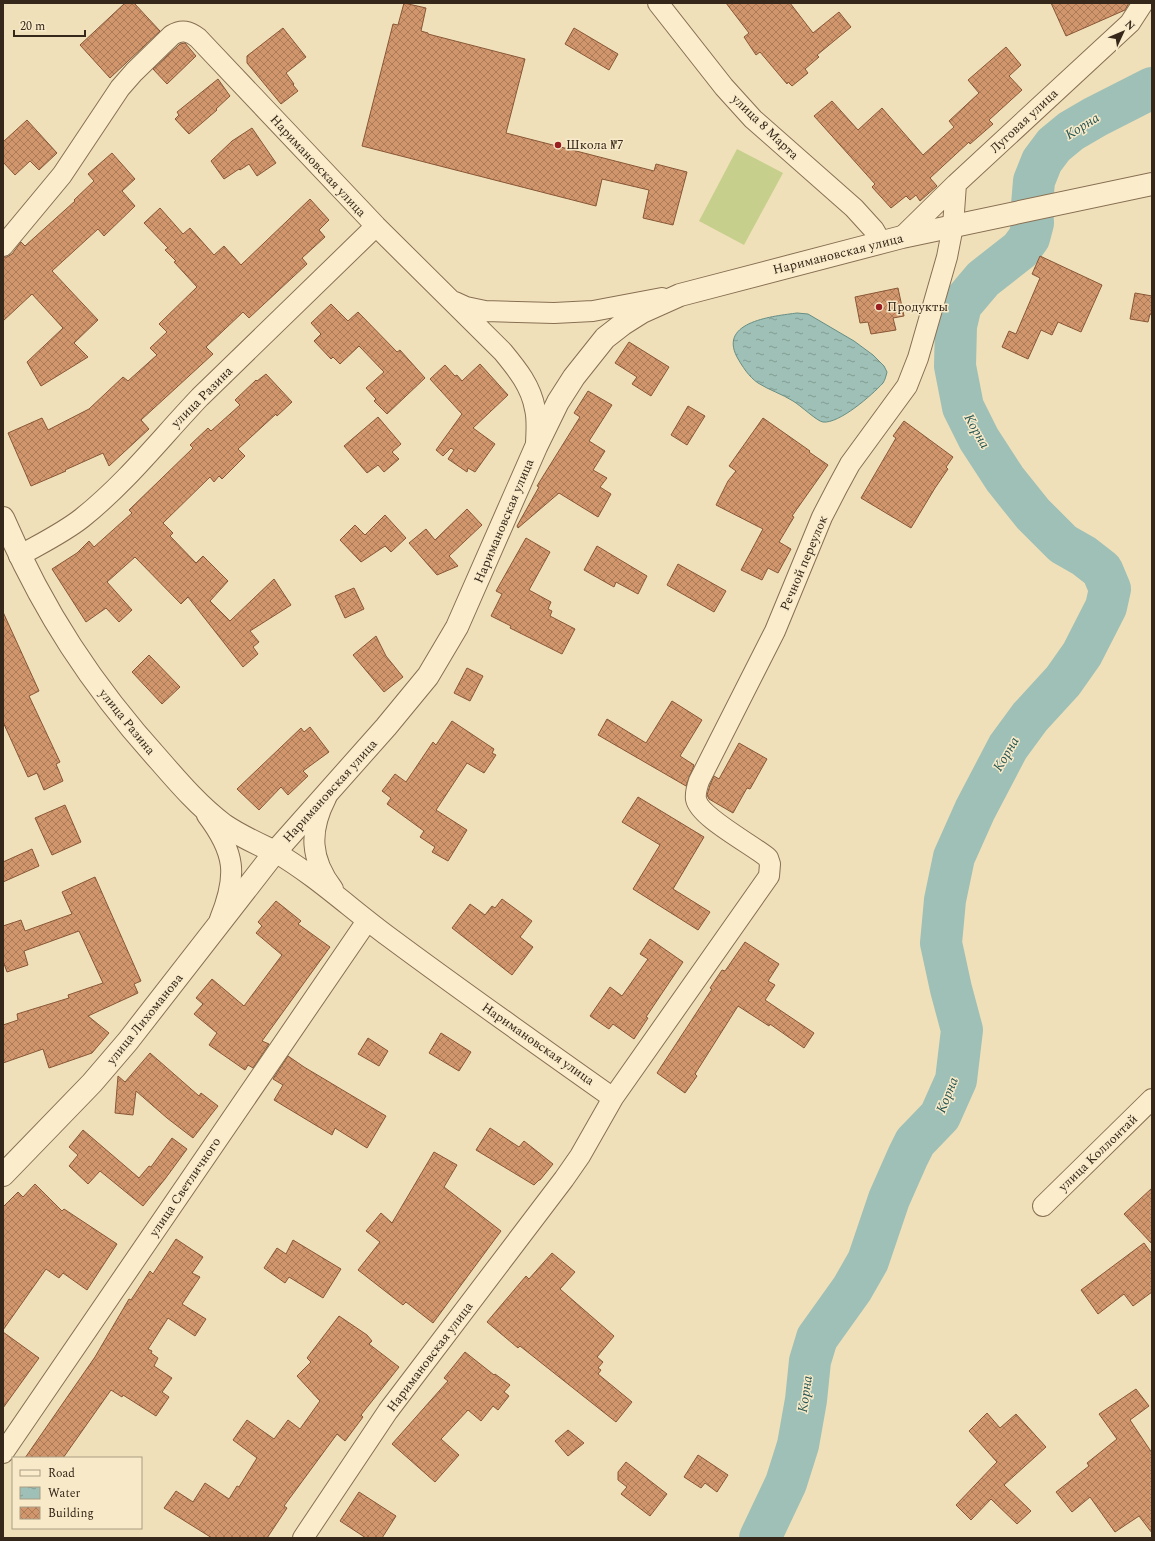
<svg xmlns="http://www.w3.org/2000/svg" width="1155" height="1541" font-family="Spectral,serif">
<defs>
<pattern id="water-ripples" width="26" height="14" patternUnits="userSpaceOnUse"><rect width="26" height="14" fill="#9ec0b6"/><path d="M2 4q2-2 4 0t4 0M15 11q2-2 4 0t4 0" fill="none" stroke="#829c93"/></pattern>
<pattern id="building-cross-hatch" width="8" height="8" patternUnits="userSpaceOnUse"><rect width="8" height="8" fill="#d2966c"/><path d="M0 0l8 8M0 8l8-8" fill="none" stroke="#ab7a58"/></pattern>
</defs>
<rect width="100%" height="100%" fill="#f0e0b9"/>
<path fill="#c7cf8d" d="M737,149l46,24 -39,72 -45,-24z"/>
<path fill="url(#water-ripples)" stroke="#668e84" d="M797,313l11,1 46,27 19,14 11,11 3,6c-1,4 -2,8 -4,11 -11,12 -44,41 -60,39 -5,0 -23,-17 -30,-21 -11,-7 -24,-11 -35,-18 -9,-6 -16,-17 -21,-26 -19,-36 38,-41 60,-44z"/>
<g fill="none" stroke-linecap="round" stroke-linejoin="round">
<path stroke="#9ec0b6" stroke-width="42" d="M760,1538l26,-55 12,-38 8,-45 4,-39 7,-23 35,-49 16,-28 21,-62 19,-43 7,-14 25,-26 16,-36 6,-50 -11,-41 -10,-46 4,-43 9,-43 21,-47 33,-63 22,-30 33,-36 19,-27 24,-47 4,-18 -8,-19 -18,-14 -21,-12 -30,-30 -28,-35 -26,-40 -16,-32 -8,-41 1,-40 5,-21 22,-26 37,-29 9,-12 4,-15 -1,-18 2,-24 8,-20 12,-16 17,-14 24,-14 57,-29"/>
</g>
<path fill="url(#building-cross-hatch)" stroke="#885737" d="M125,3h9l26,28 -50,47 -30,-33z
M404,3l22,5 -5,23 7,2v1l97,25 -19,74 148,38 2,-7 31,8 -14,53 -30,-7 6,-28 -47,-11 -6,27 -234,-60 31,-122 5,1z
M726,3h64l23,30 26,-21 12,15 -34,28 2,2 -14,12 3,4 -16,13 -4,-4 -1,2 -27,-32 -4,3 -12,-18 5,-4z
M1051,3h78l-4,7 -59,26z
M283,28l23,29 -20,16 8,11 -1,1 5,6 -17,13 -34,-41v-7z
M574,28l44,26 -9,16 -44,-26z
M185,43l11,13 -29,28 -14,-15 27,-25z
M1006,47l15,18 -12,11 13,14 -33,30 4,4 -23,20 -1,-2 -39,36 7,8 -17,15 -4,-6 -6,5 -4,-4 -15,12 -19,-21 3,-3 -61,-68 18,-15 26,29 24,-22 41,47 31,-28 -5,-6 30,-28 -11,-13z
M218,79l12,17 -14,13 1,1 -28,24 -14,-15 4,-4 -2,-3z
M27,120l30,33 -18,17 -9,-9 -15,14 -12,-13v-20z
M252,128l24,35 -19,13 -8,-12 -9,6 -1,-1 -15,10 -13,-18 21,-20z
M112,153l23,26 -13,12 13,15 -31,30 -6,-7 -46,42 46,49 -24,23 14,14 -47,29 -14,-24 36,-34 -31,-34 -29,27v-64h4l5,-3 9,-12 4,4 50,-45 -1,-1 20,-19 -6,-7z
M310,199l19,21 -10,10 6,7 -23,21 5,6 -58,54 -6,-6 -37,35 7,7 -72,66 8,9 -40,37 -6,-13 -38,17 1,1 -35,15 -23,-53 34,-15 6,12 41,-21 34,-32 5,4 29,-26 -7,-7 17,-16 -8,-8 38,-37 -23,-25 2,-1 -11,-11 3,-2 -24,-25 16,-15 23,26 7,-6 24,27 10,-9 17,19z
M1040,256l62,29 -21,47 -23,-10 -6,13 -11,-5 -13,29 -26,-12 7,-16 7,3 24,-56 -8,-4z
M898,288l6,28 -11,2 3,12 -25,4 -3,-12 -8,1 -5,-26z
M1135,293l17,3v19l-2,-1 -2,8 -18,-3z
M331,304l17,17 10,-9 39,40 3,-2 25,28 -38,36 -13,-13 2,-2 -10,-11 18,-16 -25,-26 -19,18 -7,-7 -2,2 -17,-18 7,-7 -10,-11z
M629,342l40,25 -18,29 -19,-12 5,-7 -22,-14z
M480,364l28,31 -35,33 22,16 -20,28 -7,-4 -1,4 -19,-13 6,-9 -3,-2 -8,8 -7,-6 26,-36 -32,-35 15,-14 10,11 2,-1 5,6z
M266,374l26,28 -15,14 -1,-2 -38,35 7,7 -23,23 -3,-3 -5,6 -4,-5 -47,46 10,10 -3,3 26,27 7,-7 25,25 -18,20 20,20 44,-42 17,26 -41,26 9,11 -6,5 5,7 -15,13 -55,-70 -7,7 -46,-47 -28,25 25,28 -13,12 -13,-14 -20,14 -34,-53 25,-16 12,-12 5,6 38,-34 -3,-3 64,-62 -3,-3 18,-17 3,3 29,-26 -5,-5 21,-20 1,1z
M588,391l24,14 -23,36 16,10 -12,19 14,8 -7,9 11,7 -13,23 -39,-24 -41,35 -1,-2 22,-39 -2,-1 43,-69 -6,-4z
M688,406l17,10 -18,29 -16,-10z
M378,417l23,27 -9,8 7,7 -15,13 -6,-7 -11,8 -23,-27z
M763,418l47,33 -1,1 19,13 -36,51 2,1 -15,25 12,7 -13,24 -10,-5 -6,12 -21,-10 22,-41 -47,-24 12,-24 8,-10 -7,-5z
M904,421l49,36 -7,10 2,2 -13,19 -24,40 -50,-30 35,-60 -3,-2z
M467,509l15,16 -33,31 9,10 -21,9 -28,-32 17,-14 9,11z
M385,515l21,23 -15,14 -6,-6 -24,16 -21,-22 15,-15 10,10z
M526,538l24,14 -21,38 22,12 -3,7 4,2 -2,5 25,13 -13,25 -52,-26 1,-2 -20,-10 11,-22 -6,-3z
M597,546l50,30 -9,18 -22,-12 -2,5 -30,-17z
M678,564l48,27 -12,21 -47,-27z
M354,588l10,21 -19,9 -10,-22z
M3,612l36,79 -10,5 31,66 -4,2 7,17 -19,9 -7,-17 -9,4 -25,-55z
M376,636l10,20 17,21 -19,15 -31,-37z
M149,655l31,32 -18,17 -30,-32z
M467,668l16,8 -13,25 -16,-8z
M672,701l30,19 -22,36 14,9 -8,21 -88,-51 9,-16 39,24z
M452,721l42,28 -2,4 4,2 -12,18 -17,-10 -31,47 31,20 -19,31 -16,-9 3,-5 -15,-10 4,-6 -37,-27 4,-6 -9,-7 13,-17 11,8 27,-40 3,3z
M310,727l19,25 -26,19 5,5 -20,19 -7,-8 -22,23 -22,-21 64,-61 3,4z
M739,743l28,16 -17,30 -3,-1 -14,25 -24,-14 -2,-4 3,-10 4,-9 5,3z
M638,797l66,40 -31,52 37,23 -12,18 -65,-41 27,-44 -38,-23z
M65,805l16,37 -29,13 -17,-37z
M32,849l7,17 -36,16v-20z
M95,877l46,104 -7,3 4,9 -50,23 21,17 -17,20 -43,15 -6,-19 -40,14v-38l15,-5 -1,-6 52,-16 -1,-3 35,-12 -24,-52 -55,20 4,14 -21,7 -4,-11v-35l18,-6 4,11 47,-17 -10,-22z
M502,899l30,22 -12,16 13,10 -21,28 -60,-47 18,-24 15,11 7,-9 3,2z
M276,901l25,20 -3,3 32,23 -68,94 7,3 -16,24 -5,-3 -3,5 -36,-25 8,-12 -23,-19 9,-10 -7,-6 16,-19 32,27 38,-51 -26,-22 6,-7 -4,-4z
M650,939l33,23 -37,55 2,1 -14,21 -21,-15 -4,5 -19,-13 20,-29 12,9 26,-37 -8,-5z
M745,942l34,22 -11,17 7,4 -10,15 49,33 -10,15 -34,-24 -1,2 -31,-20 -43,68 2,2 -12,17 -28,-20 55,-84 -2,-1 12,-18 3,1z
M441,1033l30,19 -12,19 -30,-18z
M368,1038l20,13 -9,15 -21,-12z
M150,1053l49,43 2,-3 17,13 -25,32 -26,-20 -31,-27 -3,24 -18,-2 3,-37 7,6z
M288,1056l16,11 82,49 -19,32 -32,-20 -3,7 -58,-35 9,-15 -10,-6z
M490,1128l29,19 5,-6 29,23 -13,16h-1l-5,5 -58,-35z
M83,1130l56,48 10,-12 2,1 21,-29 15,11 -22,30 -22,27 -43,-35 -12,13 -19,-18 9,-11 -9,-8z
M434,1152l23,13 -13,22 57,44 -68,92 -27,-21 -3,3 -45,-35 22,-28 -14,-11 15,-18 11,10z
M35,1184l27,27 2,-2 53,35 -30,46 -24,-17 -4,5 -13,-9 -43,61v-123l15,-15 5,5z
M1152,1188v56l-28,-30z
M176,1239l27,18 -11,16 8,4 -18,27 24,15 -11,17 -27,-18 -20,31 4,2 -1,2 7,5 -4,8 18,12 -10,14 7,5 -13,19 -33,-21 -1,2 -11,-7 -48,68h-38l70,-101 34,-58 2,1 19,-29 3,3z
M293,1240l48,29 -18,29 -34,-21 -4,6 -21,-15 13,-20 9,6z
M1144,1243l8,11v38l-19,14 -9,-12 -26,20 -17,-24z
M552,1253l23,19 -15,17 54,47 -17,21 6,5 -5,6 3,2 -3,4 34,28 -16,20 -96,-76 -2,2 -31,-26 39,-46 3,3z
M339,1316l28,19 5,6 -3,3 30,23 -38,48 2,2 -18,24 -8,-7 -53,72 3,2 -20,30h-55l-48,-30 12,-17 17,11 12,-19 24,16 8,-13 2,1 18,-29 -24,-18 14,-20 27,19 14,-19 12,9 20,-28 -23,-25 14,-14 -4,-4z
M3,1332l36,26 -36,50z
M465,1352l29,23 1,-1 15,11 -6,7 5,4 -11,14 -5,-4 -12,15 -13,-11 -27,29 18,16 -24,27 -43,-38 56,-63 -4,-3z
M1136,1389l13,17 -19,14 22,33v80l-13,-17 -24,16 -25,-35 -18,15 -16,-20 33,-26 -2,-3 30,-24 -18,-25z
M987,1413l13,15 16,-14 30,33 -42,38 27,26 -14,13 -26,-25 -20,21 -15,-15 41,-43 -28,-31z
M568,1430l16,13 -16,13 -13,-15z
M698,1455l30,20 -11,17 -12,-9 -4,5 -17,-11z
M626,1462l41,32 -17,22 -29,-22 6,-7 -9,-7v-8z
M359,1492l37,24 -14,22h-16l-26,-17z"/>
<g fill="none" stroke-linecap="round" stroke-linejoin="round">
<defs>
<path id="minor" d="M658,3l66,84 29,32 101,89 20,22 7,12
M902,237l54,-53 174,-161 13,-20
M3,246l59,-71 58,-87 14,-16 38,-37c10,-6 17,-4 26,3l178,188 127,126c14,17 28,34 32,57 3,12 1,25 1,38
M455,302l11,5 19,4 69,2 39,-2 69,-13
M19,556c21,-12 44,-23 63,-38 45,-36 79,-80 118,-121l176,-171
M326,798c-17,33 -16,61 7,91
M207,815c28,37 31,60 13,104
M275,852c41,24 76,57 114,85 74,55 149,108 224,161l-33,58 -16,23 -176,232 -85,127
M613,1098l156,-222 1,-12 -2,-6c-15,-13 -69,-41 -72,-59 -1,-6 1,-12 3,-18l76,-150 47,-114 15,-29 13,-24 57,-78 11,-28 29,-101 6,-31 3,-42
M1043,1206l109,-107
M3,1453l364,-532"/>
<path id="tertiary" d="M3,518c40,93 89,168 157,243 20,23 40,46 64,64 16,11 34,19 51,27
M3,1175l89,-92 36,-42 147,-189 111,-125 42,-51 29,-49 79,-180 22,-45 16,-25 31,-39 18,-14 19,-12 38,-17 222,-58 250,-53"/>
</defs>
<use href="#minor" stroke="#886f53" stroke-width="22"/>
<use href="#tertiary" stroke="#886f53" stroke-width="24"/>
<use href="#minor" stroke="#fbedcc" stroke-width="20"/>
<use href="#tertiary" stroke="#fbedcc" stroke-width="22"/>
</g>
<g fill="#9a1f20" stroke="#f8eac9" stroke-width="1.5">
<circle cx="558" cy="145" r="4"/>
<circle cx="879" cy="307" r="4"/>
</g>
<g text-anchor="middle" dominant-baseline="central" stroke-width="3" stroke-linejoin="round" paint-order="stroke">
<g font-size="13" fill="#352719" stroke="#f8eac9">
<text transform="translate(1024 121) rotate(-43)">Луговая улица</text>
<text transform="translate(765 127) rotate(44)">улица 8 Марта</text>
<text transform="translate(318 166) rotate(47)">Наримановская улица</text>
<text transform="translate(838 254) rotate(-14)">Наримановская улица</text>
<text transform="translate(202 397) rotate(-45)">улица Разина</text>
<text transform="translate(504 521) rotate(-67)">Наримановская улица</text>
<text transform="translate(804 563) rotate(-67)">Речной переулок</text>
<text transform="translate(127 722) rotate(51)">улица Разина</text>
<text transform="translate(330 791) rotate(-48)">Наримановская улица</text>
<text transform="translate(145 1019) rotate(-51)">улица Лихоманова</text>
<text transform="translate(538 1044) rotate(35)">Наримановская улица</text>
<text transform="translate(1098 1153) rotate(-44)">улица Коллонтай</text>
<text transform="translate(185 1187) rotate(-56)">улица Светличного</text>
<text transform="translate(430 1357) rotate(-53)">Наримановская улица</text>
</g>
<g font-size="13" fill="#352719" stroke="#f8eac9" text-anchor="start">
<text x="566" y="145">Школа №7</text>
<text x="887" y="307">Продукты</text>
</g>
<g font-size="14" font-style="italic" fill="#275653" stroke="#f8eac9">
<text transform="translate(1082 126) rotate(-32)">Корна</text>
<text transform="translate(977 431) rotate(61)">Корна</text>
<text transform="translate(1006 754) rotate(-60)">Корна</text>
<text transform="translate(947 1095) rotate(-68)">Корна</text>
<text transform="translate(805 1394) rotate(-82)">Корна</text>
</g>
</g>
<rect width="1155" height="1541" fill="none" stroke="#352719" stroke-width="8"/>
<rect x="12" y="1457" width="130" height="72" fill="#f8eac9" stroke="#aa9c83"/>
<rect x="20" y="1470" width="20" height="6" fill="#fbedcc" stroke="#aa9c83"/>
<text x="48" y="1477" font-size="12" fill="#352719">Road</text>
<rect x="20" y="1487" width="20" height="12" fill="url(#water-ripples)" stroke="#aa9c83"/>
<text x="48" y="1497" font-size="12" fill="#352719">Water</text>
<rect x="20" y="1507" width="20" height="12" fill="url(#building-cross-hatch)" stroke="#aa9c83"/>
<text x="48" y="1517" font-size="12" fill="#352719">Building</text>
<g transform="translate(1123 32) rotate(46)" stroke="#f8eac9" stroke-width="3" paint-order="stroke">
<path d="M0-3L7 15L0 10L-7 15Z" fill="#352719"/>
<text y="-6" font-size="11" font-weight="bold" text-anchor="middle" fill="#352719">N</text>
</g>
<path d="M14 30v6h71v-6" fill="none" stroke="#352719" stroke-width="2"/>
<text x="20" y="30" font-size="12" fill="#352719" stroke="#f8eac9" stroke-width="3" paint-order="stroke">20 m</text>
</svg>
